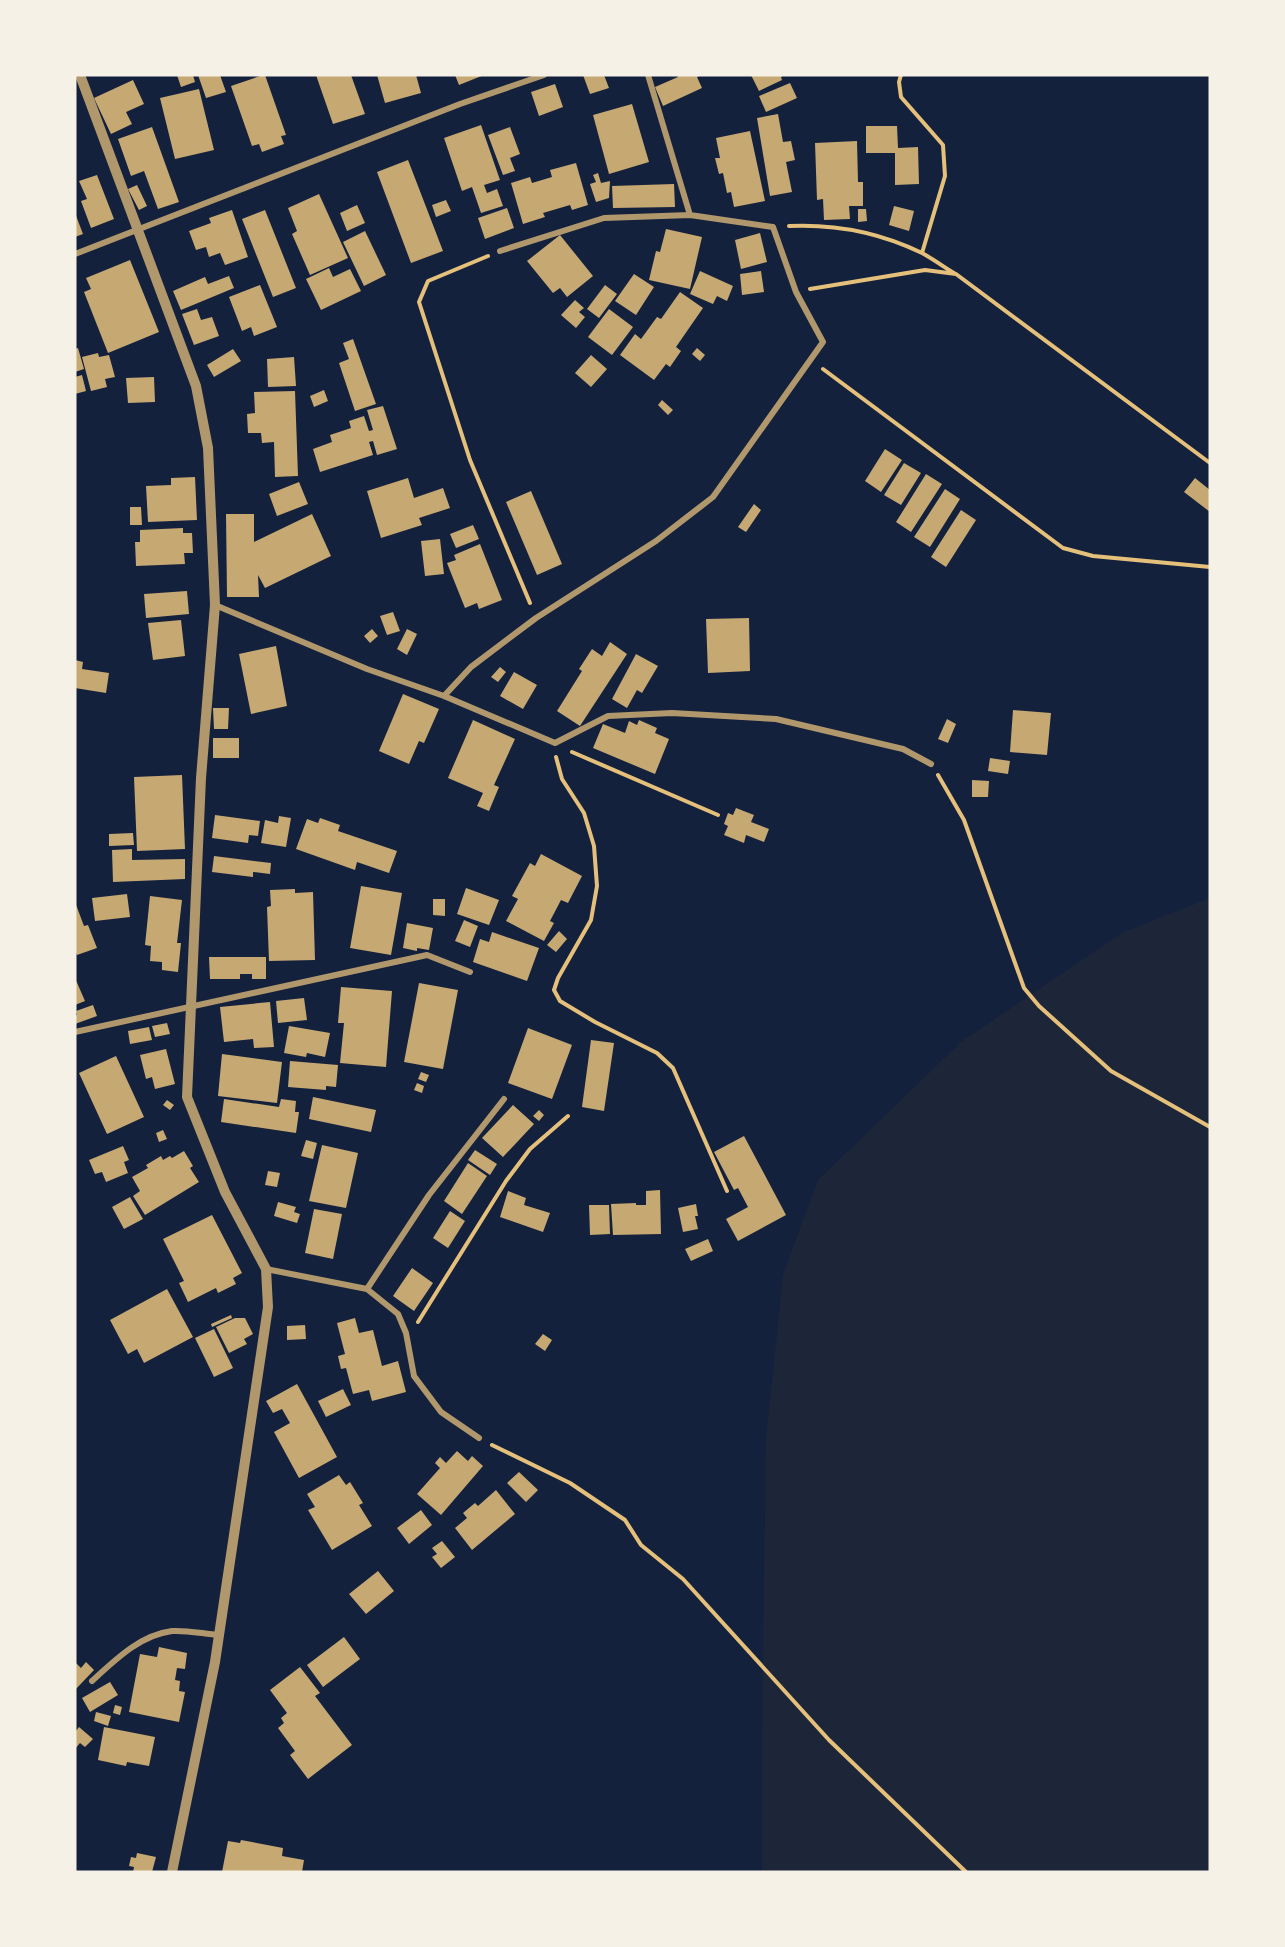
<svg xmlns="http://www.w3.org/2000/svg" width="1285" height="1947" font-family="'Crimson Pro',serif">
<rect width="100%" height="100%" fill="#14213d"/>
<path fill="#1d2539" d="M1210,898v974h-448v-143l4,-289 17,-165 35,-95 143,-138 161,-109z"/>
<path fill="#c6a872" d="M177,75h16l2,7 -14,5z
M198,75h22l6,17 -20,6z
M263,75h2l21,60 -5,1 3,8 -22,8 -3,-8 -7,2 -21,-60z
M316,75h35l14,39 -32,10z
M377,75h39l5,18 -36,10z
M455,75h29l-25,10z
M583,75h21l5,13 -19,6z
M677,75h24l-4,2 5,11 -39,18 -8,-19 23,-10z
M751,75h33l-3,2 1,3 -23,11z
M133,80l11,24 -18,8 6,12 -21,10 -17,-36z
M790,83l7,15 -31,14 -7,-16z
M555,84l8,23 -24,9 -8,-24z
M199,89l15,61 -39,9 -15,-61z
M632,104l17,58 -40,12 -16,-59z
M778,114l5,28 8,-1 4,19 -9,2 6,30 -22,4 -13,-78z
M481,125l19,55 -16,5 3,8 10,-4 6,17 -22,7 -9,-26 -10,4 -18,-53z
M866,126h31l1,22 20,-1 1,37 -24,1v-32h-29z
M152,127l27,75 -21,7 -14,-38 -13,5 -13,-37z
M510,127l10,27 -10,4 5,13 -12,4 -15,-40z
M750,131l15,70 -31,6 -3,-15 -4,1 -4,-20 -4,1 -4,-16h5l-4,-20z
M857,141l1,41h5v24h-14l1,13 -26,1 -1,-21 -6,1 -2,-57z
M408,160l35,91 -32,12 -34,-91z
M576,163l12,42 -16,5 -2,-5 -27,8 2,4 -22,7 -12,-41 19,-6 2,6 20,-6 -2,-7z
M598,173l3,10 9,-2 -1,17 -13,4 -6,-18 6,-2 -3,-7z
M97,175l17,44 -23,9 -10,-27 6,-2 -8,-18z
M674,184l1,23 -62,1 -1,-22z
M137,185l10,21 -8,4 -11,-21z
M319,194l29,64 -38,17 -18,-41 5,-3 -9,-23z
M446,200l5,11 -15,6 -4,-12z
M357,205l8,18 -18,8 -7,-18z
M894,206l20,5 -5,20 -20,-6z
M507,208l7,20 -29,11 -7,-21z
M858,209h8l1,12 -9,1z
M232,210l16,47 -23,8 -5,-12 -11,4 -3,-10 -10,3 -7,-19 22,-8 -2,-5z
M265,210l31,78 -23,9 -31,-78z
M75,213l8,21 -8,3z
M666,229l36,8 -12,52 -41,-9 7,-29 4,1z
M365,231l21,44 -22,11 -21,-44z
M760,233l7,29 -26,7 -6,-29z
M560,235l33,41 -26,21 -7,-9 -7,5 -26,-32z
M130,260l29,72 -51,21 -24,-61 7,-3 -5,-11z
M329,268l4,9 17,-8 11,22 -40,19 -15,-31z
M700,271l33,15 -6,15 -10,-5 -4,8 -23,-10z
M761,271l3,21 -22,3 -2,-21z
M634,274l20,13 -18,28 -21,-14z
M229,276l5,12 -53,22 -8,-19 32,-14 3,7z
M260,285l17,42 -23,9 -3,-9 -9,4 -13,-34z
M605,285l12,9 -18,24 -12,-9z
M680,292l23,16 -27,39 5,4 -11,16 -4,-3 -12,16 -34,-25 15,-21 6,5 16,-22 4,2z
M575,300l9,8 -5,4 6,5 -9,11 -15,-13z
M197,309l4,11 11,-3 7,19 -25,9 -12,-31z
M609,309l24,18 -21,28 -24,-18z
M353,339l23,65 -21,7 -16,-48 10,-4 -6,-16z
M78,348l6,21 -9,3v-23z
M697,348l8,7 -5,6 -8,-7z
M233,349l8,12 -27,16 -7,-12z
M98,353l1,4 10,-2 6,22 -10,2 2,8 -16,4 -9,-34z
M591,355l16,14 -16,18 -16,-14z
M294,357l2,29 -28,1 -1,-28z
M82,375l4,16 -11,3v-17z
M154,377l1,25 -27,1 -2,-25z
M324,390l4,11 -14,6 -4,-11z
M295,391l3,85 -23,1 -1,-35 -12,1 -1,-10h-13l-1,-19 8,-1 -1,-21z
M662,400l11,10 -5,5 -10,-10z
M383,406l14,43 -20,6 -4,-14 -4,1 4,13 -53,17 -7,-23 19,-7 -2,-7 21,-7 -2,-7 15,-5 5,15 4,-1 -6,-20z
M885,449l17,11 -21,32 -16,-11z
M904,463l17,10 -20,32 -17,-10z
M926,474l16,10 -31,48 -15,-10z
M195,477l2,43 -49,2 -2,-36 25,-1v-7z
M408,478l6,20 29,-10 7,20 -31,10 3,7 -41,13 -14,-47z
M1195,478l15,12v22l-26,-20z
M299,482l9,22 -31,12 -8,-22z
M945,489l15,10 -30,48 -16,-10z
M531,491l31,73 -25,11 -31,-73z
M754,504l7,6 -15,22 -8,-5z
M130,507h11l1,18h-12z
M961,510l15,10 -30,47 -15,-10z
M226,514h28v28l58,-28 19,42 -66,32 -7,-13 1,22h-32z
M473,525l6,14 -23,9 -6,-14z
M183,528v5h9l1,20h-9l1,11 -49,2 -1,-24h5v-12z
M440,539l4,35 -19,2 -4,-35z
M480,544l22,56 -23,9 -2,-6 -12,5 -18,-45 9,-3 -2,-5z
M187,591l2,23 -43,4 -2,-24z
M393,612l7,19 -13,4 -7,-19z
M749,618l1,53 -42,2 -2,-54z
M181,620l4,36 -32,4 -5,-37z
M372,629l6,7 -8,7 -6,-7z
M407,629l10,5 -10,21 -10,-6z
M610,642l17,12 -47,72 -23,-15 25,-40 -3,-2 13,-20 10,7z
M276,646l11,60 -36,8 -12,-60z
M636,654l22,12 -16,27 -5,-3 -10,18 -15,-9z
M75,660l8,2 -1,7 27,4 -3,20 -31,-5z
M500,667l6,5 -8,10 -7,-5z
M514,672l23,13 -14,24 -23,-13z
M403,694l36,15 -15,34 -5,-2 -10,23 -30,-13z
M213,708h16l-1,21h-14z
M1013,710l38,3 -4,42 -37,-3z
M947,719l9,5 -8,19 -10,-4z
M473,720l42,19 -21,46 5,2 -10,24 -12,-5 6,-13 -35,-15z
M639,720l18,8 -2,5 14,6 -14,35 -62,-26 10,-24 22,9 4,-12 8,4z
M213,738h26v20h-26z
M990,758l20,3 -2,13 -20,-3z
M182,775l3,74 -48,2 -3,-74z
M972,780l17,1 -1,16h-16z
M736,808l18,7 -3,7 18,7 -5,13 -18,-7 -2,8 -20,-8 4,-9 -4,-2 4,-11 5,2z
M215,815l45,6 -2,15 -9,-1 -1,8 -36,-5z
M279,816l12,2 -5,29 -25,-4 4,-23 13,3z
M320,818l20,7 -2,6 59,20 -8,22 -32,-11 -2,8 -59,-21 11,-30 11,4z
M133,833l1,12 -25,1v-12z
M132,849v11l53,-1v20l-72,3 -1,-32z
M541,854l41,22 -14,27 -7,-3 -11,21 4,2 -10,18 -38,-20 12,-22 -6,-3 18,-33 5,3z
M214,856l57,7 -1,11 -17,-2v5l-41,-5z
M361,886l41,7 -11,62 -41,-7z
M466,888l33,12 -10,25 -32,-11z
M295,889v4l18,-1 2,68 -46,1 -2,-54 4,-1 -1,-16z
M127,894l3,23 -35,4 -3,-23z
M150,896l32,4 -5,43h4l-3,29 -16,-2v-8l-12,-1 1,-15 -6,-1z
M433,899h12v17l-12,-1z
M75,902l9,24 4,-1 9,23 -20,7 -2,-4z
M464,920l14,6 -8,21 -15,-6z
M407,923l26,5 -4,22 -12,-2v3l-14,-3z
M559,931l8,8 -11,13 -9,-7z
M492,932l47,16 -12,33 -54,-19 7,-23 9,3z
M209,957h57v22h-14v-5h-12v5h-30z
M75,978l10,23 -10,4z
M419,983l39,7 -15,79 -39,-7z
M341,987l51,4 -6,76 -46,-4 4,-40h-6z
M304,998l3,22 -29,3 -2,-22z
M270,1002l4,45 -20,1 -1,-9 -29,3 -4,-35z
M93,1005l4,11 -22,8v-8l2,-1 -1,-4z
M167,1023l3,11 -15,3 -3,-11z
M289,1026l41,7 -5,24 -18,-4 -1,4 -22,-4z
M149,1027l3,13 -22,4 -2,-13z
M528,1028l44,17 -20,54 -44,-16z
M591,1040l23,3 -10,68 -22,-4z
M166,1049l9,35 -20,5 -3,-12 -6,2 -6,-24z
M222,1054l60,8 -5,41 -59,-7z
M116,1056l28,61 -37,17 -28,-61z
M290,1061l48,4 -2,22 -10,-1v4l-38,-3z
M421,1072l8,3 -3,7 -8,-3z
M417,1083l7,3 -2,7 -8,-3z
M313,1097l63,13 -5,22 -62,-13z
M224,1099l55,8 2,-8 15,2 -1,11h4l-3,21 -75,-11z
M167,1100l7,5 -4,5 -7,-5z
M513,1105l21,19 -31,33 -21,-19z
M539,1110l5,5 -5,6 -6,-5z
M163,1130l4,9 -8,3 -3,-9z
M744,1136l42,79 -48,26 -12,-22 22,-12 -10,-19 -4,2 -20,-38z
M306,1140l11,3 -4,16 -12,-3z
M322,1145l36,8 -12,55 -37,-7z
M123,1146l6,14 -5,2 4,11 -22,9 -4,-10 -7,2 -6,-14z
M475,1150l22,14 -7,11 -22,-15z
M184,1151l9,15 -3,2 9,14 -54,33 -12,-19 7,-5 -8,-14 16,-9 -2,-3 15,-9 2,4 7,-4 2,2z
M468,1163l19,13 -25,38 -18,-13z
M268,1171l12,2 -3,14 -12,-2z
M660,1190l1,44 -48,1 -2,-31 25,-1v2h10v-14z
M508,1191l18,7 -2,7 26,8 -7,19 -43,-15z
M130,1197l13,22 -19,10 -12,-22z
M278,1202l18,5 -2,5 6,2 -3,9 -23,-7z
M696,1204l2,12h-3l3,13 -15,3 -5,-24z
M589,1205h20l1,29 -20,1z
M314,1209l28,5 -9,45 -28,-6z
M450,1211l15,10 -17,27 -15,-10z
M212,1215l30,58 -9,5 3,6 -18,9 -2,-5 -28,14 -9,-19 5,-2 -21,-42z
M708,1239l5,12 -22,10 -6,-12z
M412,1268l21,15 -19,28 -21,-15z
M167,1289l26,48 -49,26 -7,-14 -9,5 -18,-34z
M231,1315l1,3 -20,9 -1,-3z
M235,1318h10l8,16 -9,5 3,5 -18,9 -13,-26z
M355,1318l4,15 14,-3 9,36 16,-5 8,31 -34,9 -3,-11 -16,4 -7,-26 -5,1 -3,-13 7,-2 -8,-31z
M305,1325l1,14 -19,1v-14z
M214,1329l19,39 -19,9 -19,-39z
M543,1334l9,6 -7,11 -10,-7z
M297,1384l40,73 -38,21 -25,-46 16,-9 -8,-14 -9,4 -7,-12z
M343,1389l8,16 -25,12 -8,-16z
M457,1451l11,10 4,-5 11,10 -42,49 -24,-21 23,-26 -5,-5 5,-6 6,6z
M519,1472l19,18 -12,12 -19,-19z
M339,1475l7,10 4,-3 13,21 -4,2 13,21 -40,24 -24,-40 7,-3 -8,-13z
M496,1490l19,24 -43,36 -17,-22 12,-10 -4,-5 12,-10 3,3z
M421,1510l11,15 -23,19 -12,-16z
M442,1541l13,16 -14,11 -9,-11 5,-3 -5,-6z
M378,1571l16,20 -28,23 -17,-20z
M344,1637l16,22 -37,28 -16,-22z
M159,1647l28,6 -2,16 -8,-1 -2,12 5,1 -1,10 6,1 -6,30 -50,-10 11,-58 17,3z
M75,1662l6,6 5,-6 8,8 -19,20z
M300,1667l20,26 -5,3 37,49 -44,34 -18,-24 5,-4 -17,-23 6,-5 -3,-5 6,-5 -17,-23z
M110,1682l8,13 -28,17 -8,-14z
M115,1705l7,2 -2,8 -7,-2z
M96,1712l15,4 -3,10 -14,-5z
M79,1727l14,12 -8,8 -5,-4 -5,6v-17z
M104,1727l51,10 -6,29 -22,-4 -1,4 -28,-6z
M241,1840l42,8 -1,8 22,4 -2,12h-80l6,-31 12,2z
M137,1853l19,4 -4,15h-19l1,-5 -5,-1 2,-9 5,1z"/>
<g fill="none" stroke-linecap="round" stroke-linejoin="round">
<path stroke="#e5c07b" stroke-width="4" d="M901,75l-2,7 2,15 42,48 2,31 -23,77
M789,226c45,-2 92,7 133,27 11,6 22,14 32,20
M488,256l-60,25 -9,21 51,158 60,143
M810,289l115,-19 31,4 254,189
M823,369l240,179 30,8 117,11
M572,752l146,63
M556,757l6,22 22,34 10,33 3,40 -6,34 -33,58 -4,12 6,11 35,21 62,31 16,15 54,123
M938,775l26,45 60,168 15,18 72,65 99,56
M418,1322l88,-141 24,-32 38,-33
M492,1445l78,38 55,37 16,25 42,34 146,161 137,132"/>
<path stroke="#b1986c" stroke-width="6" d="M648,75l42,140
M75,254l385,-150 84,-29
M215,605l152,64 77,27 111,47 53,-27 64,-3 104,6 127,30 28,15
M444,696l27,-29 65,-49 120,-77 57,-44 110,-155 -27,-50 -23,-65 -83,-12 -86,3 -104,33
M75,1032l352,-77 43,17
M266,1269l101,20 31,25 8,19 8,43 27,36 38,26
M367,1289l62,-94 75,-96
M92,1681c23,-21 48,-46 80,-50 15,-1 32,3 47,4"/>
<path stroke="#b1986c" stroke-width="10" d="M80,75l116,311 12,62 7,157 -14,173 -14,319 38,95 41,77 2,38 -53,355 -43,210"/>
</g>
<rect width="1285" height="1947" fill="none" stroke="#f6f1e7" stroke-width="153"/>
</svg>
